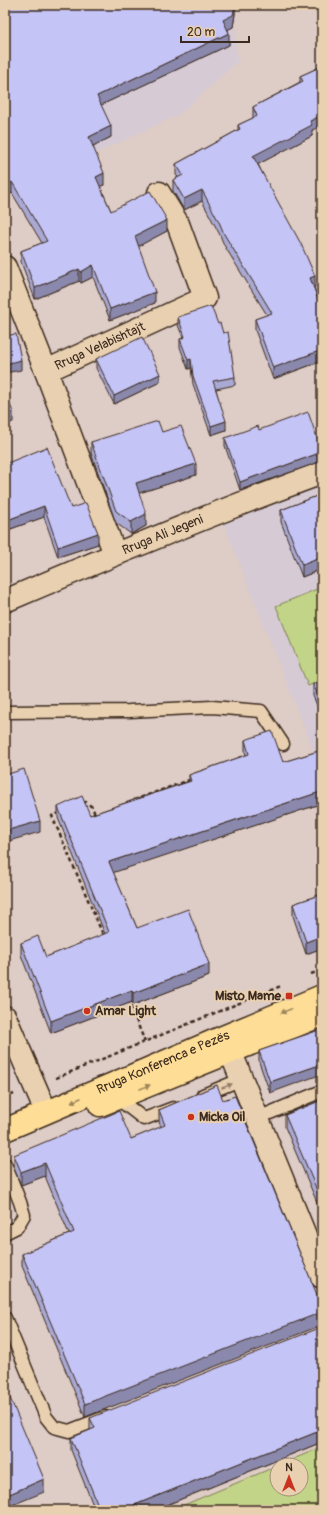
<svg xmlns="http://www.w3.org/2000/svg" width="327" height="1515" font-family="Pangolin,sans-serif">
<rect width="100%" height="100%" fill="#deccc6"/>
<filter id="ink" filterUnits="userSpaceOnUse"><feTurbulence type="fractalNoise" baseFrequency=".025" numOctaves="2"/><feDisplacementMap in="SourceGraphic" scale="8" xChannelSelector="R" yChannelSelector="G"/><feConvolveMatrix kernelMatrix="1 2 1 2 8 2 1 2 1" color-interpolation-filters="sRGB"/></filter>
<g filter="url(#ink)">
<path fill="#d6cad5" d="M5,5l230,9 1,36 3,10 -59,54 -139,65z
M322,485v276l-4,1 -94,-238z"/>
<path fill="#c2d488" stroke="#7e7f53" d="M322,587v93l-14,6 -32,-80z
M322,1447v63h-150l105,-44v23h24v-24h-22z"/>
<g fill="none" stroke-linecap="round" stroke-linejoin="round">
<defs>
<path id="service" d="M5,712l124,-1 83,-4 49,4 22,33
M203,1095l39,-16
M117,1098l27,21 29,-11
M258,1118l64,-27
M5,1164l15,38 4,13 -7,12 -12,6
M5,1318l41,99 8,10 15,4 36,-14"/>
<g id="minor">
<path d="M5,267l41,104"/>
<path id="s1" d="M115,554l-69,-183 159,-73 -27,-74 -19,-31"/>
<path id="s2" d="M5,601c105,-45 210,-89 317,-128"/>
<path d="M5,1017l41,95"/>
<path d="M231,1053l91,224"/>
</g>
<g id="primary">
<path d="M100,1105l222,-90"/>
<path id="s3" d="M5,1130l213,-91 104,-43"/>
</g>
</defs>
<use href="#service" stroke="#3b2a1e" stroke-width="15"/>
<use href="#minor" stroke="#3b2a1e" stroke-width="25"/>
<use href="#primary" stroke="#3b2a1e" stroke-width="25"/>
<path stroke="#3b2a1e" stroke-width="2.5" stroke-dasharray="4 3" stroke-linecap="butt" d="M134,800l58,-21
M83,803l3,-1 6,5 3,7h3
M60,813l-8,3 52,121
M311,974l11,-4
M128,1000l17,42
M56,1078l225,-92
M5,1098l9,-4"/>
<use href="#service" stroke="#e9d0b1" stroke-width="12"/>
<use href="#minor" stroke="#e9d0b1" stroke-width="22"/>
<use href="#primary" stroke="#fedd96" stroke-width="22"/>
</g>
<path fill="#a9a9d4" stroke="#3b2a1e" d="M5,5h230v9l-2,13 -5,2 1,16 -128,60 10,32 -18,9 11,39 -4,1 11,25 56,20 -29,15 17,57 -45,17 -17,-43 -12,6 -2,-2 -44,18 -14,-37v-11l21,-8 -30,-50 -7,4z
M322,66l-10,64v6l-54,28 57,123h-1l8,23v51l-49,18 -18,-49v-11l12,-4 -43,-70 -4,-10 -18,-34 -18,9 -11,-19v-11l5,-3 -2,-2v-11l62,-34v-5l15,-7v-11l47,-25v-6z
M178,317l57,60v8l-19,4 10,41 -15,5 -18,-51 -2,-16 -3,1 -8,-22v-8l3,-1 -5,-13z
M96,359l64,23 -46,22 -18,-36z
M162,432l34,43 -57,18 7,33 -15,8 -15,-11 -25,-70v-11z
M225,438l97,13v10l-82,29 -15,-44z
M5,464l66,44 27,36 -40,13 -14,-40 -39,14z
M322,494v75l-20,8 -21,-55v-12z
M322,681v36l-9,-21v-12z
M245,740l38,22 39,-12v60l-2,-6 -207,68 24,56 72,48 -76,29 -1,-3 -81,31 -30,-78v-12l25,14 59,-23 -47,-116v-11l32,8 99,-34v-6l57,-20 -1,-3z
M322,894v54l-16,6 -13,-38v-12z
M322,1029l-52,64 -11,-31v-11z
M217,1085l-132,332 -63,-151v-12l47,-20 -24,-58 -24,9 -7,-17v-13l117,-16 30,-12 -2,-5v-12z
M322,1100l-3,107 -34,-80v-12z
M90,1418l232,24 -168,68h-59l-24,-60v-12l19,-8z"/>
<path fill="#8a89ad" stroke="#3b2a1e" d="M235,5v9l-2,13 -10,5v-12z
M309,5h10l-10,4z
M229,33v12l-132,62v-11z
M322,115v11l-10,4v6l-59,31v-11l57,-35z
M111,126v11l-22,11v-11z
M104,173v12l-8,3v-11z
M12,182v11l-7,4v-12z
M202,190v11l-18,9v-11z
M167,220v11l-32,17v-12z
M93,265v12l-12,6v-11z
M79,269v12l-44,18v-11z
M315,276v11l-5,2v-11z
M155,292v11l-45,17v-11z
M322,350v11l-49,18v-11z
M191,359v9l-3,1v-9z
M21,360v10l-16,3v-9z
M160,374v8l-46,22v-8z
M13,412v10l-8,3v-10z
M226,421v9l-15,5v-9z
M322,452v9l-82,29v-8z
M196,464v11l-60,19v-11z
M44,506v11l-39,14v-10z
M146,514v12l-15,8v-12z
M98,533v11l-40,13v-10z
M322,557v12l-20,8v-12z
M320,792v12l-211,70v-12z
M40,821v11l-35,10v-11z
M322,936v12l-16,6v-12z
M209,964v12l-76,29v-12z
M132,990v12l-81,31v-12z
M322,1064v10l-52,19v-11z
M45,1163v13l-24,9v-13z
M7,1178v13l-2,1v-13z
M322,1194v12l-3,1v-12z
M7,1196v13l-2,1v-13z
M318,1302h2v11l2,-1v13l-237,92v-13z
M322,1430v12l-168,68h-32z
M44,1479v13l-39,16v-12z"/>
<path fill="#c5c4f7" stroke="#3b2a1e" d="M5,5h230l-2,10 -10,5 6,13 -132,63 14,30 -22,11 15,36 -8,4 15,34 39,-20 17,29 -32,16 20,56 -45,17 -17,-44 -12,7 -2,-3 -44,19 -14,-37 26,-10 -35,-59 -7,3z
M322,66v49l-12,6 2,4 -59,31 48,88 14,32 -5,2 12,32v40l-49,18 -18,-49 17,-6 -48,-79 -4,-10 -18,-34 -18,9 -11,-19 10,-5 -7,-11 64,-35 -2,-4 19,-9 -4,-9 50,-26 -3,-5z
M211,306l7,18 2,-1 3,10 5,-1 7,45 -22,4 13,40 -15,5 -18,-50 -2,-17 -3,1 -8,-21 5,-2 -7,-20z
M16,334l5,26 -16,4v-28z
M142,337l18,37 -46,22 -18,-37z
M5,392l8,20 -8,3z
M308,412l14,40 -82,30 -15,-44 33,-12 1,4z
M158,421l4,11 19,-6 15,38 -60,19 10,31 -15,8 -15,-11 -25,-69z
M47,447l24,61 15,-5 12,30 -40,14 -14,-41 -39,15v-57z
M322,494v63l-20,8 -21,-55z
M322,681v24l-9,-21z
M272,731l11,31 39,-12v48l-2,-6 -211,70 28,66 51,-19 21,55 -76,29 -1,-3 -81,31 -30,-78 17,-7 8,21 63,-25 -51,-125 24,-11 8,19 101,-34 -2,-6 60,-21 -4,-14z
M24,769l16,52 -35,10v-56z
M322,894v42l-16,6 -13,-38z
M322,1029v35l-52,18 -11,-31z
M217,1085l6,15 12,-4 85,206h-2l4,10 -237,92 -63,-150 52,-22 -29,-69 -24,9 -7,-17 105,-44 12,28 34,-14 -6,-15z
M322,1100v94l-3,1 -34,-80z
M5,1172l2,6 -2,1z
M5,1192l2,4 -2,1z
M322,1327v103l-200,80h-22l-29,-72 24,-10 -5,-10z
M5,1386l39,93 -39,17z"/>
<defs><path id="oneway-solid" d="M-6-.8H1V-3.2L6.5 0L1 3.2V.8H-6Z"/></defs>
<g fill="#9c845a">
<use href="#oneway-solid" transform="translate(286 1011) rotate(158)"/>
<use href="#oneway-solid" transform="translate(145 1087) rotate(-22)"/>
<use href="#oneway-solid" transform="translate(76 1100) rotate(157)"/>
</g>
<use fill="#927d68" href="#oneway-solid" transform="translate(227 1086) rotate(-22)"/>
</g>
<g fill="#c8321e" stroke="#e9d0b1" stroke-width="1.5">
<rect x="285" y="992" width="8" height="8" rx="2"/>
<circle cx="87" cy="1011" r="4"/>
<circle cx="191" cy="1117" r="4"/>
</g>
<g text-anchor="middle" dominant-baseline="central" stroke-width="4" stroke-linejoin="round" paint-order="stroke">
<g font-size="13" fill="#3b2a1e" stroke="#e9d0b1">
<text stroke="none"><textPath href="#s1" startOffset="255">Rruga Velabishtajt</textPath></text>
<text stroke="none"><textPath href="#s2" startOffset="171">Rruga Ali Jegeni</textPath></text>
<text stroke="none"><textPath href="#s3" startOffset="172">Rruga Konferenca e Pezës</textPath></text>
</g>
<g font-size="13" font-weight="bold" fill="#3b2a1e" stroke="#e9d0b1" text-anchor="start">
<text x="281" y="996" text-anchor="end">Misto Mame</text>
<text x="95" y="1011">Amar Light</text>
<text x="199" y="1117">Micka Oil</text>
</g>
</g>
<rect width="327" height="1515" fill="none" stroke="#e9d0b1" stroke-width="20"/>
<rect x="10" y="10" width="307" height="1495" fill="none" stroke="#3b2a1e" stroke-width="1.5" filter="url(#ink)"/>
<g transform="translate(289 1477)"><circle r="19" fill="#e9d0b1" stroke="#a38e76"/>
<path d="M0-3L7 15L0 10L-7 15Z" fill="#c8321e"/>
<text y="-6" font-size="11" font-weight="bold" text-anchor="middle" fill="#3b2a1e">N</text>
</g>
<path d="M181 36v6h68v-6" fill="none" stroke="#3b2a1e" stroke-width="2"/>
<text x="187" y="36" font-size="12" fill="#3b2a1e" stroke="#e9d0b1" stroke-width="3" paint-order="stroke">20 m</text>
</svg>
